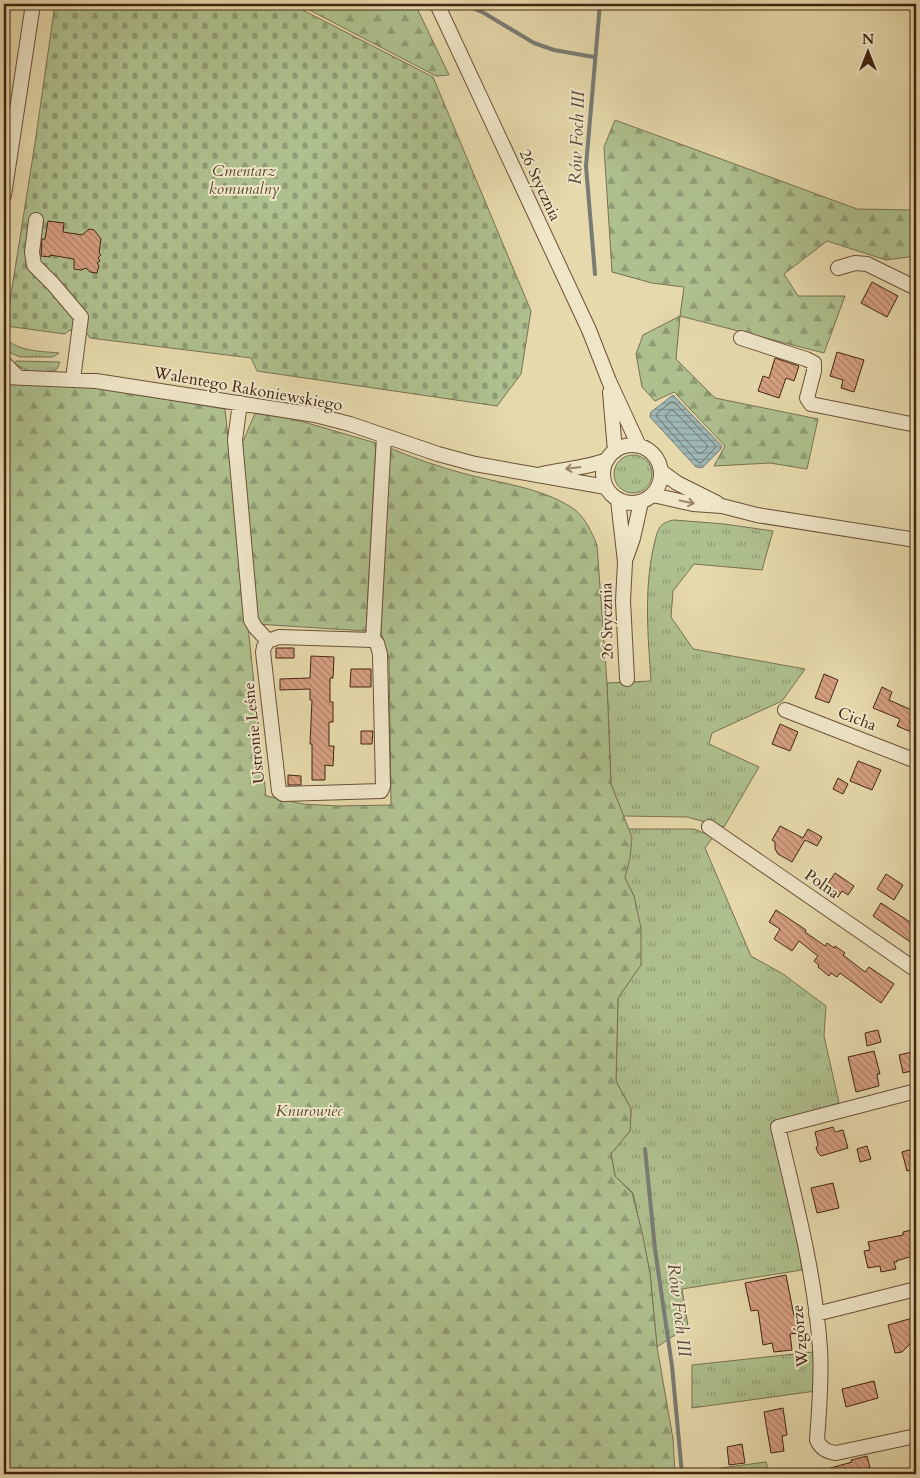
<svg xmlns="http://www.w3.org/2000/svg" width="920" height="1478" font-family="Cardo,serif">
<defs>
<pattern id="grass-tufts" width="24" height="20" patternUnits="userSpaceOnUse" patternTransform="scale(1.25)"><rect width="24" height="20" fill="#aec08e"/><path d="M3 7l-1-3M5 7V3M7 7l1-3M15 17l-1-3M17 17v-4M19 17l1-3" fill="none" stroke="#8f9c73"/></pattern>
<pattern id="forest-firs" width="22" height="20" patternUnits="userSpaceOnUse" patternTransform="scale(1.25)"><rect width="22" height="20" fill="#aec08e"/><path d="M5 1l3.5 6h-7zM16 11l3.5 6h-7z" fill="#8f9c73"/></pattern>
<pattern id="cemetery-stones" width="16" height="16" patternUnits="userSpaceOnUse" patternTransform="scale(1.25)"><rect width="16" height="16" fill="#aec08e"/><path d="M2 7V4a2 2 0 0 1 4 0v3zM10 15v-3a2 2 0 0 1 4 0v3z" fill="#8f9c73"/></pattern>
<pattern id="water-rules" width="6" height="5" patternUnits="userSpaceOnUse" patternTransform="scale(1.25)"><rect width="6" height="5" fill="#9db7b6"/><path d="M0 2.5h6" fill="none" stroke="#829593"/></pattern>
<pattern id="building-back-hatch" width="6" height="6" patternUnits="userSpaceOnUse" patternTransform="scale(1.25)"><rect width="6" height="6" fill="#d6a081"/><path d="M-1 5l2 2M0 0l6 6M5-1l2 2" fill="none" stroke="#af8268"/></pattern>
</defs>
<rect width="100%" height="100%" fill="#e6d9ab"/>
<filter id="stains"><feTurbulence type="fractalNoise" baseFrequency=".004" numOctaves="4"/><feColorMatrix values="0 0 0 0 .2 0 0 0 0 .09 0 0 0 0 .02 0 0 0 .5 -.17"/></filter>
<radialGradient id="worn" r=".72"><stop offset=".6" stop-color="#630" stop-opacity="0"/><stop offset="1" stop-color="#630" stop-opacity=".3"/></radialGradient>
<path fill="url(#grass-tufts)" stroke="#787250" d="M4,337c14,15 36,14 55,16l-6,4h-33l-9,-4 -7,-7z
M16,361l44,1 -3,7c-12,8 -33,2 -43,-6z
M614 474a19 19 0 1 1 38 0a19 19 0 1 1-38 0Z
M674,520l50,4 49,7 -11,39 -68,-6 -21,27 -2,26 22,32 112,20 -23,32 -70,32 -3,11 50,23 -35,60 -37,-10 -64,-1 -12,-32 -4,-101 44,-2c-3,-44 -7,-88 2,-132 2,-7 3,-16 7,-22 4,-5 9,-6 14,-7z
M626,829h68l19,8 -8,11 46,108 32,18 43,32 -2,30 15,67 -66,20 23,107 6,40 -120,19 6,37 -31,21 -7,-74 -17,-80 -18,-17 -4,-22 19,-23 1,-22 -15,-28 2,-83 23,-34 -7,-68 -9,-18z
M813,1352l3,39 -124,17v-43z
M766,1462l3,12h-69l-1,-3z"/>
<path fill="url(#forest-firs)" stroke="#787250" d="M298,4h117l34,71 -13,1z
M615,120l242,89 59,1v46l-30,4 -59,-19 -43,33 14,22h47l-21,57 -144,-37 -4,43 39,39 103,21 -11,50 -37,-6 -56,3 11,-20 -51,-54 -19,9 -13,-14 -6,-33 7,-19 37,-19 4,-29 -32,-4 -40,-11 -8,-125z
M4,384h68l153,25 41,387 37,8 35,2 53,-1 -2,-146 -8,-27 9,-184c23,10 47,18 72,25 36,10 77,14 109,34 14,9 20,24 26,38l10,138 4,101 21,53 -2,21 -5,20 9,18 7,32v37l-23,33 -2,83 15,28 -1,22 -19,23 4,22 17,17 10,39 8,41 7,74 16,92 2,35h-671z
M256,411l34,7 86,25 -10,188 -110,-7 -15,-178z"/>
<path fill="url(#cemetery-stones)" stroke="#787250" d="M55,4h236l142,73 98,234 -10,63 -24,32 -240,-35 -6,-13 -161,-20 -4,-6 -16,-2 -5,4 -59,-8 29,-183z"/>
<path fill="url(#water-rules)" stroke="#797c74" d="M673,395l49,51 -2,4 -18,18 -6,-1 -46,-50 1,-5z"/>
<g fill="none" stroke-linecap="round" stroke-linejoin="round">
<path stroke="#706e64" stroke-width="1" d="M671,402h3l41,43v3l-14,15 -3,-1 -41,-45v-3z
M671,410l3,1 33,34v3l-5,5h-4l-32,-35v-3z"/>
<path stroke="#797c74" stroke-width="4" d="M475,9l9,4 50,30 20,7 40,7
M595,274l-9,-108 14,-162
M645,1149l10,100 17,117 10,108"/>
</g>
<path fill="url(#building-back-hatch)" stroke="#422411" d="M48,221l16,2 -1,9 19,3 7,-6 5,1 7,9 -2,14 2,2 -3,3 2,3 -3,2 2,3 -2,7 -7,-1 -4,-4 -5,2 -7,-1v-10l-24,-4v2l-9,-1 1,-17h3z
M872,282l26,14 -11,21 -26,-14z
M837,352l27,8 -10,32 -13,-4 2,-8 -13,-4z
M775,358l24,8 -5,15 -8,-3 -7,20 -21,-7 5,-15 6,2z
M276,648h18v10h-18z
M311,656l23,1 -1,21h-3v24h3v20h-4v24h5l-1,20 -8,-1v15h-13v-36h-2l2,-44h-2v-11l-30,1v-11l30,-1z
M351,669h20v18h-21z
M824,674l14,6 -9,23 -14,-5z
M882,687l10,5 -3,8 27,12v22l-19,-8 3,-7 -27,-11z
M780,724l18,8 -8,19 -18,-7z
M361,731h12l-1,13h-11z
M858,761l23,9 -9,20 -22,-9z
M288,775l13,1v9h-13z
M838,778l10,6 -5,10 -10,-5z
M780,826l23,12 5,-9 14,8 -5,9 -12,-6 -13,22 -14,-8 -3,-5v-7l-3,-2z
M835,873l19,13 -6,9 -6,-4 -4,6 -13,-9z
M886,874l17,11 -9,15 -17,-11z
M881,903l35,23v20l-43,-30z
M776,910l30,20 -1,2 20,14 2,-3 7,5 1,-2 10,7 -2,2 22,17 4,-5 25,17 -13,19 -41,-30 -3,4 -6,-4 -2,3 -11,-9 1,-2 -5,-4 4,-5 -19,-15 -7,10 -18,-12 6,-10 -11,-7z
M878,1030l3,12 -14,4 -2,-13z
M874,1051l6,23h-3l2,12 -23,6 -8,-35z
M916,1051v19l-13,3 -4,-18z
M833,1127l2,5 8,-2 5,18 -27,8 -3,-3 -2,-5 2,-3 -3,-13z
M867,1146l4,13 -11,3 -3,-13z
M916,1148v21l-9,2 -5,-19z
M833,1183l6,25 -22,5 -6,-25z
M916,1229v26l-20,6 1,1h-3l2,7 -15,3 -1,-6 -12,2 -4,-17 6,-1 -2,-8 35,-7v-3z
M786,1275l8,41h4l2,17 -10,1 2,16 -18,2 -2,-9 -9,2 -5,-35 -7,1 -6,-28z
M916,1317v31l-6,-4 -8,8 -7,1 -7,-28z
M874,1381l4,17 -32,9 -4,-18z
M783,1408l4,27 -5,1 2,15 -13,2 -7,-41z
M742,1444l3,19 -16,2 -2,-18z
M867,1456l3,12 -15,4v2h-34l-1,-3 32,-9 -1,-2z"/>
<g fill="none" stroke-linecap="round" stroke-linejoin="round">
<defs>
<path id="minor" d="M437,4l152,326 20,51 30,65
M4,195l29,-191
M36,220l-4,32 2,13 19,19 28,33 -8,62
M838,268l17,-5 12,1 49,24
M741,338l65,21 8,4v8l-7,27 4,6 105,21
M4,363l14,14
M4,377l92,4 219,34 35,9 88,30 37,10 131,23
M610,392l5,59
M240,403l-5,37 16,180 4,7 13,14
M603 474a29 29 0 1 1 58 0a29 29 0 1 1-58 0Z
M662,472l15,11 40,20
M542,474c21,-5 45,-6 65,-14
M653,495l40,9 29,2 35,9 159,25
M618,500l7,62 -2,39 4,78
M626,558l7,-20 8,-36
M279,637l94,3 4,3 3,11 3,132 -2,5 -98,3 -4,-3 -16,-139 1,-5 4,-6z
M373,640l11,-204
M785,710l131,51
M709,827l207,143
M916,1091l-138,36c17,73 37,146 42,222 2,30 -1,61 -3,91 4,9 10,12 19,13l80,-17
M816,1314l100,-25"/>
</defs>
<use href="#minor" stroke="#6b5138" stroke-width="16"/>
<use href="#minor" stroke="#efe6c8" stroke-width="14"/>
</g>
<defs><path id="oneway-shaft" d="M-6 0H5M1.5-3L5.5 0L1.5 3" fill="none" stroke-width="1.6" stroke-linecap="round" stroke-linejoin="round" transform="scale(1.25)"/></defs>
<g stroke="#98856c">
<use href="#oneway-shaft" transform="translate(573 468) rotate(173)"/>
<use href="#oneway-shaft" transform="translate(687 502) rotate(12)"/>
</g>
<g text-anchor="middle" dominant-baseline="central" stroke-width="4" stroke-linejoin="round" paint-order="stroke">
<g font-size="16" font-style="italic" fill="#5d4b30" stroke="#efe6c8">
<text x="244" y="171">Cmentarz<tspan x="244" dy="18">komunalny</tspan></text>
<text x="309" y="1111">Knurowiec</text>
</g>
<g font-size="16" fill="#422411" stroke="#efe6c8">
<text transform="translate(540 185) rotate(65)">26 Stycznia</text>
<text transform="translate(248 389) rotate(10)">Walentego Rakoniewskiego</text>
<text transform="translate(607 621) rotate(-91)">26 Stycznia</text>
<text transform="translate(857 719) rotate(21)">Cicha</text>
<text transform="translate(254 733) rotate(-96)">Ustronie Leśne</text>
<text transform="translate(822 884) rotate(35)">Polna</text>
<text transform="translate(800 1336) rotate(-95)">Wzgórze</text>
</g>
<g font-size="18" font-style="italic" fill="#59493a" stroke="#efe6c8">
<text transform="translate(577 138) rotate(-88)">Rów Foch III</text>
<text transform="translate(679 1310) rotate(83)">Rów Foch III</text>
</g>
</g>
<rect width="920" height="1478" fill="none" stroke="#e6d9ab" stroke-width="20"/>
<rect x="5" y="5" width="910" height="1468" fill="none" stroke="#422411" stroke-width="2.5"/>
<rect x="10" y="10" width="900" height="1458" fill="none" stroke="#422411"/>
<g transform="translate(868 52)" stroke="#efe6c8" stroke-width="4" paint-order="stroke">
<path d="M0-4L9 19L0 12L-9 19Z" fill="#422411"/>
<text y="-8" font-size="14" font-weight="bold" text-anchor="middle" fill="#422411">N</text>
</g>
<rect width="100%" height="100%" filter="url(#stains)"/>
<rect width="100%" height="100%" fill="url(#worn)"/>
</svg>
